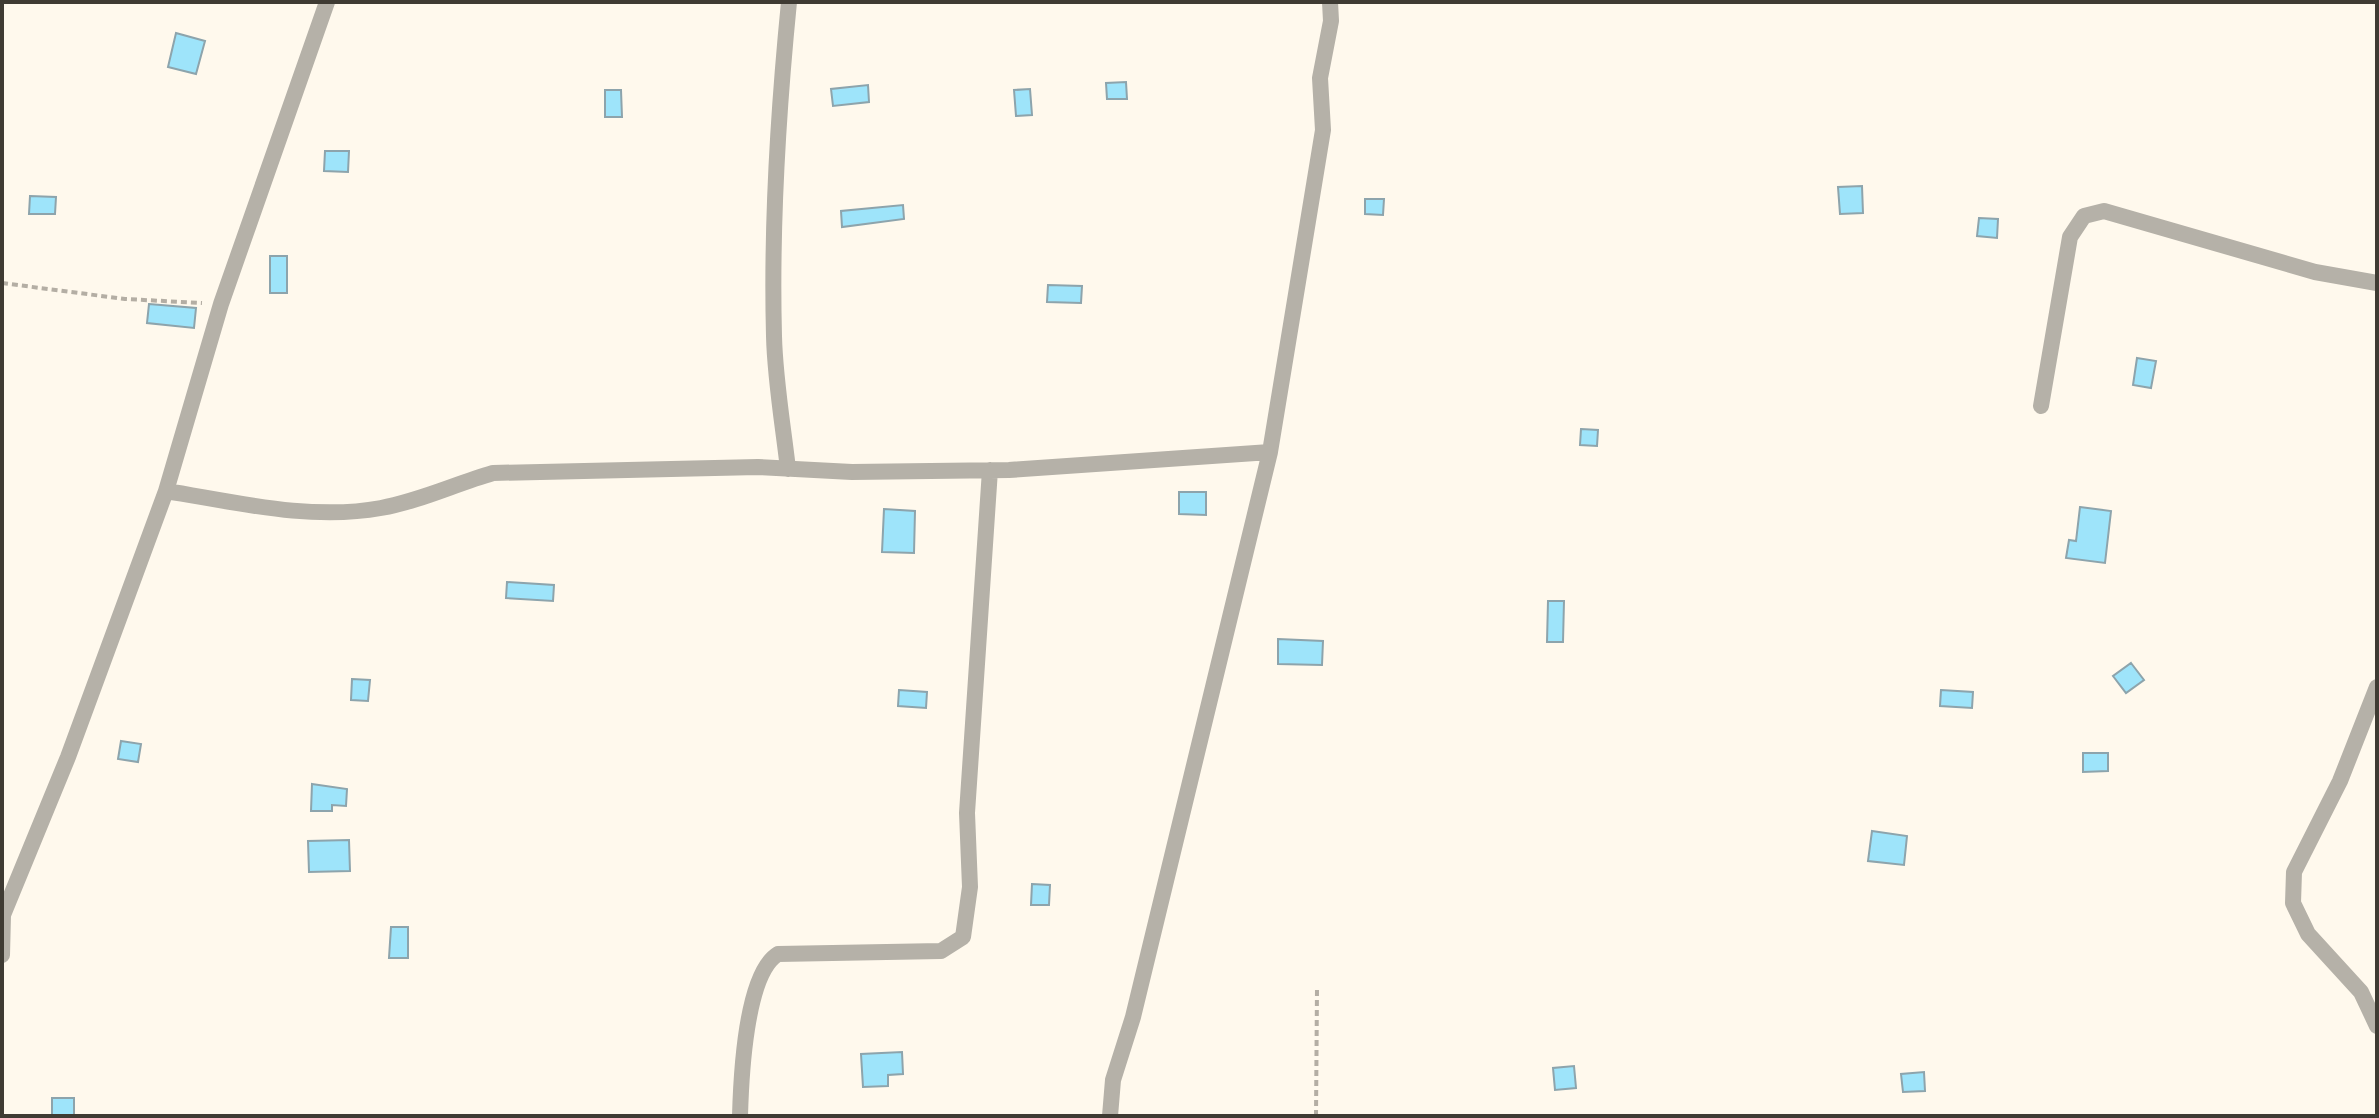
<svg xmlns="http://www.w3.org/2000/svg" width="2379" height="1118" font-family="'Noto Sans',sans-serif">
<rect width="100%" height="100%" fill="#fff9ed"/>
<path fill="#9ee4fa" stroke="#8da4ac" stroke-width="2" d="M176,33l29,8 -9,33 -28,-7z
M1126,82l1,17h-20l-1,-16z
M868,85l1,17 -36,4 -2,-17z
M1030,89l2,26 -16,1 -2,-26z
M605,90h16l1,27h-17z
M325,151h24l-1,21 -24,-1z
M1862,186l1,27 -23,1 -2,-27z
M30,196l26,1 -1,17h-26z
M1365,199h19l-1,16 -18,-1z
M903,205l1,14 -62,8 -1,-16z
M1979,218l19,1 -1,19 -20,-2z
M270,256h17v37h-17z
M1048,285l34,1 -1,17 -34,-1z
M149,304l47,4 -2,20 -47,-5z
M2137,358l19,3 -5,27 -18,-3z
M1581,429l17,1 -1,16 -17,-1z
M1179,492h27v23l-27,-1z
M2080,507l31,4 -6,52 -39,-5 3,-18 7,1z
M884,509l31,2 -1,42 -32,-1z
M507,582l47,3 -1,16 -47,-3z
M1548,601h16l-1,41h-16z
M1278,639l45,2 -1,24 -44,-1z
M2131,663l13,17 -18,13 -13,-17z
M352,679l18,1 -2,21 -17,-1z
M899,690l28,2 -1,16 -28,-2z
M1941,690l32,2 -1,16 -32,-2z
M121,741l20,3 -3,18 -20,-3z
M2083,753h25v18l-25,1z
M312,784l35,5 -1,17 -14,-1v6h-21z
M1872,831l35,5 -3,29 -36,-4z
M349,840l1,31 -41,1 -1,-31z
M1032,884l18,1 -1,20h-18z
M391,927h17v31h-19z
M902,1052l1,22 -15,1v11l-25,1 -2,-33z
M1574,1066l2,22 -21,2 -2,-22z
M1924,1072l1,19 -22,1 -2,-18z
M52,1098h22v18h-22z"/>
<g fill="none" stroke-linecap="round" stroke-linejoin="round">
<path stroke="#b4aea4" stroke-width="4" stroke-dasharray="6 4" stroke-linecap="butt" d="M2,283l123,16 77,4
M1316,1116l1,-128"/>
<path stroke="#b5b1a8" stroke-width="16" d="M2041,406l29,-169 14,-21 20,-5 211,61 62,11
M788,469c-5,-44 -13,-89 -14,-133 -3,-112 4,-223 15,-334
M166,491c69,11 145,30 215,17 39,-7 74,-24 112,-35l265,-6 94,5 157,-2 261,-18
M2377,687l-37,94 -46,91 -1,31 15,31 53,58 16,34
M2,955l1,-40 65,-158 98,-266 55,-187 106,-302
M740,1116c1,-36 5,-142 38,-162l163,-3 22,-14 7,-50 -3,-74 23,-343
M1110,1116l3,-36 20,-63 137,-565 53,-322 -3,-52 11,-57 -1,-19"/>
</g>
<rect width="2379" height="1118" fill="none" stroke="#3f3b33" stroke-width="8"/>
</svg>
